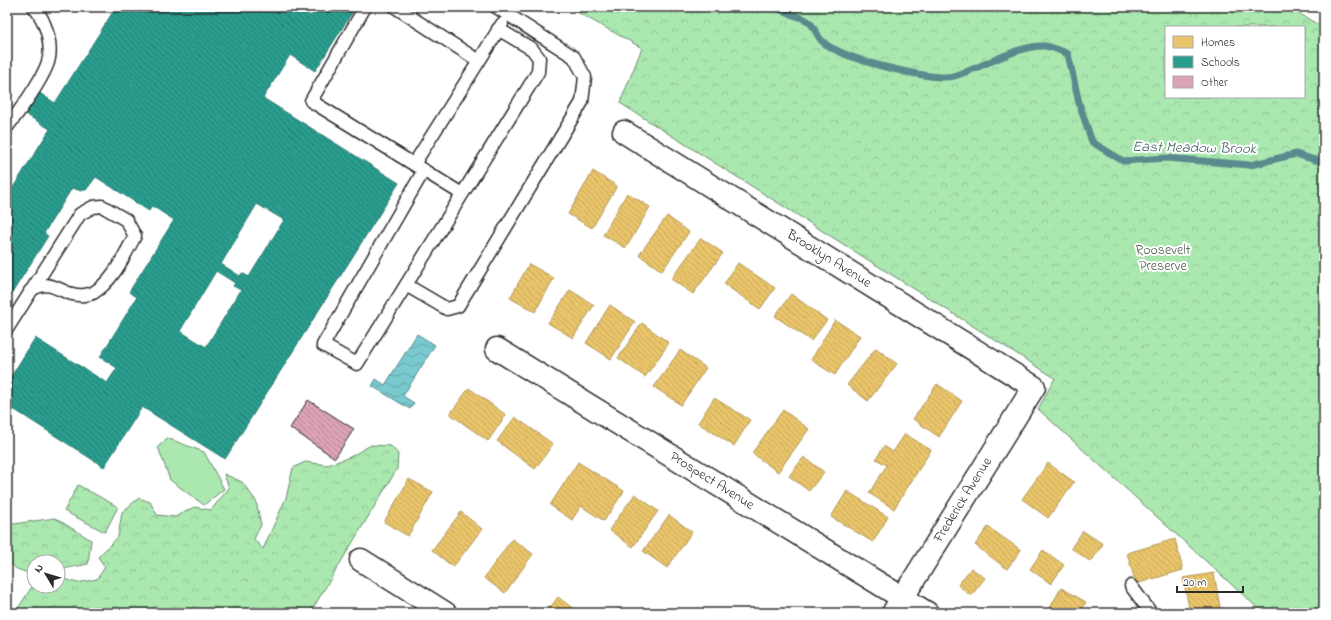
<svg xmlns="http://www.w3.org/2000/svg" width="1331" height="620" font-family="'Indie Flower',sans-serif">
<defs>
<pattern id="forest-crowns" width="20" height="18" patternUnits="userSpaceOnUse"><rect width="20" height="18" fill="#aae8af"/><path d="M2 6a3 3 0 1 1 6 0M12 15a3 3 0 1 1 6 0" fill="none" stroke="#92c797"/></pattern>
<pattern id="water-waves" width="16" height="10" patternUnits="userSpaceOnUse"><rect width="16" height="10" fill="#79cacf"/><path d="M0 5q4-4 8 0t8 0" fill="none" stroke="#63a4a8"/></pattern>
<pattern id="homes-back-hatch" width="6" height="6" patternUnits="userSpaceOnUse"><rect width="6" height="6" fill="#e9c46a"/><path d="M-1 5l2 2M0 0l6 6M5-1l2 2" fill="none" stroke="#c8a95c"/></pattern>
<pattern id="schools-back-hatch" width="6" height="6" patternUnits="userSpaceOnUse"><rect width="6" height="6" fill="#2a9d8f"/><path d="M-1 5l2 2M0 0l6 6M5-1l2 2" fill="none" stroke="#248075"/></pattern>
<pattern id="building-back-hatch" width="6" height="6" patternUnits="userSpaceOnUse"><rect width="6" height="6" fill="#dca3b4"/><path d="M-1 5l2 2M0 0l6 6M5-1l2 2" fill="none" stroke="#b38593"/></pattern>
</defs>
<rect width="100%" height="100%" fill="#fff"/>
<filter id="ink" filterUnits="userSpaceOnUse"><feTurbulence type="fractalNoise" baseFrequency=".025" numOctaves="2"/><feDisplacementMap in="SourceGraphic" scale="8" xChannelSelector="R" yChannelSelector="G"/><feConvolveMatrix kernelMatrix="1 2 1 2 8 2 1 2 1" color-interpolation-filters="sRGB"/></filter>
<g filter="url(#ink)">
<path fill="url(#forest-crowns)" stroke="#6a8a6d" fill-rule="evenodd" d="M568,7h720l36,21v585h-61l-225,-204 17,-31 -435,-275 22,-55zM1166,27h138v70h-138z
M371,445l20,1 7,8 -1,15 -87,144h-295l16,-25 4,-2h23l1,-9 18,6 20,-4 8,-12 -7,-10 20,-20 4,-25 17,-14 11,4 7,13 18,2 19,-10 17,3 18,-22 -5,-14 18,8 14,19 5,24 -7,14 9,10 23,-51 7,-30 12,-6 23,3 22,-8z
M78,485l40,22 -13,25 -41,-21z
M55,518l36,22 -3,24 -30,6v-8h-24l-1,13 -16,-6 -10,-8v-36z"/>
<path fill="#aae8af" stroke="#6a8a6d" d="M167,438l37,14 20,37 -20,16 -34,-25 -12,-33z"/>
<path fill="url(#water-waves)" stroke="#5a8a8d" d="M417,334l18,11 -32,51 11,7 -4,6 -38,-23 4,-7 9,6z"/>
<path fill="url(#homes-back-hatch)" stroke="#b09657" d="M593,171l24,15 -25,42 -24,-14z
M627,193l23,14 -24,41 -23,-13z
M667,216l22,16 -27,39 -23,-16z
M701,238l22,15 -30,41 -22,-15z
M738,263l37,25 -15,21 -36,-25z
M529,264l25,14 -19,34 -25,-14z
M570,290l24,15 -21,33 -25,-15z
M791,294l36,26 -16,21 -36,-25z
M610,305l25,17 -24,37 -25,-16z
M835,320l25,16 -25,39 -24,-15z
M642,323l27,20 -24,34 -27,-19z
M876,348l21,16 -29,37 -21,-16z
M680,350l26,18 -25,37 -27,-18z
M937,384l25,17 -23,36 -26,-18z
M469,388l37,27 -18,26 -38,-27z
M714,398l36,22 -16,26 -36,-23z
M783,410l26,19 -31,43 -26,-19z
M515,417l38,27 -18,25 -38,-28z
M905,434l26,16 -37,59 -25,-16 18,-28 -11,-6 8,-13 9,6z
M804,457l20,15 -15,19 -20,-15z
M578,462l46,29 -20,30 -23,-15 -9,14 -22,-15z
M1048,463l26,19 -26,36 -26,-19z
M409,479l24,13 -25,44 -24,-14z
M847,491l41,26 -15,25 -42,-25z
M635,494l23,17 -25,36 -24,-17z
M461,512l21,17 -29,38 -21,-17z
M669,515l23,17 -25,36 -24,-17z
M988,527l33,23 -14,19 -32,-24z
M1083,531l20,13 -12,18 -20,-14z
M512,539l21,15 -28,39 -21,-15z
M1175,539l8,31 -47,14 -9,-31z
M1043,550l21,15 -13,19 -21,-15z
M971,568l14,10 -14,18 -13,-11z
M1214,573l7,40h-31l-7,-35z
M1061,588l25,14 -6,11h-33z
M558,597l21,16h-33z
M342,608l8,5h-12z
M618,608l8,5h-11z"/>
<path fill="url(#schools-back-hatch)" stroke="#2a7b71" fill-rule="evenodd" d="M116,7h181l14,9 6,-9h29l7,4 -38,60 -25,-16 -27,43 136,85 -174,276 -83,-52 -38,60 -97,-62v-22l28,-45 72,45 10,-15 -17,-11 37,-60 -8,-5 45,-72 -22,-14 -3,5 -53,-34 -10,13h-8l-6,-2 -28,45 4,3 -41,65v-104l43,-68 -28,-17 13,-22 20,13zM257,204l27,16 -35,57 -7,-4 -2,3 -19,-12zM216,271l19,12 -2,3 8,4 -35,57 -26,-16z"/>
<g fill="none" stroke-linecap="round" stroke-linejoin="round">
<path stroke="#5a8a8d" stroke-width="7" d="M777,7c8,9 23,7 32,15 6,5 8,15 14,20 16,16 109,40 131,34 26,-7 65,-32 91,-30 8,1 16,5 23,8l11,49 13,39 31,19 43,-3 84,7 46,-11 28,9"/>
</g>
<path fill="url(#building-back-hatch)" stroke="#2b2b2b" d="M308,400l46,29 -19,29 -45,-30z"/>
<g fill="none" stroke-linecap="round" stroke-linejoin="round">
<defs>
<path id="service" d="M365,7l-54,94 151,93
M395,7l84,54 23,-37
M7,127c12,-15 33,-44 40,-62 7,-18 -1,-44 -13,-58
M414,164l65,-103
M424,170l-101,175 34,19 181,-292 1,-14 -7,-9 -34,-20
M406,285l41,24 11,-3 124,-204 3,-25 -11,-20 -78,-50
M7,329l73,-115 13,-7 9,-1 24,14 9,16c-11,20 -22,45 -42,57 -2,1 -5,1 -8,2 -23,3 -33,-20 -55,-4
M1131,586l20,27"/>
<path id="minor" d="M624,132l410,255 -141,226
M497,349l430,264
M361,560l84,53"/>
</defs>
<use href="#service" stroke="#2b2b2b" stroke-width="15"/>
<use href="#minor" stroke="#2b2b2b" stroke-width="25"/>
<use href="#service" stroke="#fff" stroke-width="12"/>
<use href="#minor" stroke="#fff" stroke-width="22"/>
</g>
</g>
<g text-anchor="middle" dominant-baseline="central" stroke-width="4" stroke-linejoin="round" paint-order="stroke">
<g font-size="14" fill="#4b5a4c" stroke="#fff">
<text x="1163" y="250">Roosevelt<tspan x="1163" dy="16">Preserve</tspan></text>
</g>
<g font-size="14" fill="#2b2b2b" stroke="#fff">
<text transform="translate(829 259) rotate(32)">Brooklyn Avenue</text>
<text transform="translate(712 481) rotate(32)">Prospect Avenue</text>
<text transform="translate(963 500) rotate(-58)">Frederick Avenue</text>
</g>
<g font-size="15" font-style="italic" fill="#466364" stroke="#fff">
<text transform="translate(1194 148) rotate(1)">East Meadow Brook</text>
</g>
</g>
<rect width="1331" height="620" fill="none" stroke="#fff" stroke-width="24"/>
<rect x="12" y="12" width="1307" height="596" fill="none" stroke="#2b2b2b" stroke-width="1.5" filter="url(#ink)"/>
<rect x="1165" y="26" width="140" height="72" fill="#ffffff" stroke="#aaaaaa"/>
<rect x="1173" y="36" width="20" height="12" fill="#e9c46a" stroke="#aaaaaa"/>
<text x="1201" y="46" font-size="12" fill="#2b2b2b">Homes</text>
<rect x="1173" y="56" width="20" height="12" fill="#2a9d8f" stroke="#aaaaaa"/>
<text x="1201" y="66" font-size="12" fill="#2b2b2b">Schools</text>
<rect x="1173" y="76" width="20" height="12" fill="#dca3b4" stroke="#aaaaaa"/>
<text x="1201" y="86" font-size="12" fill="#2b2b2b">Other</text>
<g transform="translate(46 574) rotate(308)"><circle r="19" fill="#ffffff" stroke="#aaaaaa"/>
<path d="M0-3L7 15L0 10L-7 15Z" fill="#2b2b2b"/>
<text y="-6" font-size="11" font-weight="bold" text-anchor="middle" fill="#2b2b2b">N</text>
</g>
<path d="M1177 586v6h66v-6" fill="none" stroke="#2b2b2b" stroke-width="2"/>
<text x="1183" y="586" font-size="12" fill="#2b2b2b" stroke="#ffffff" stroke-width="3" paint-order="stroke">20 m</text>
</svg>
